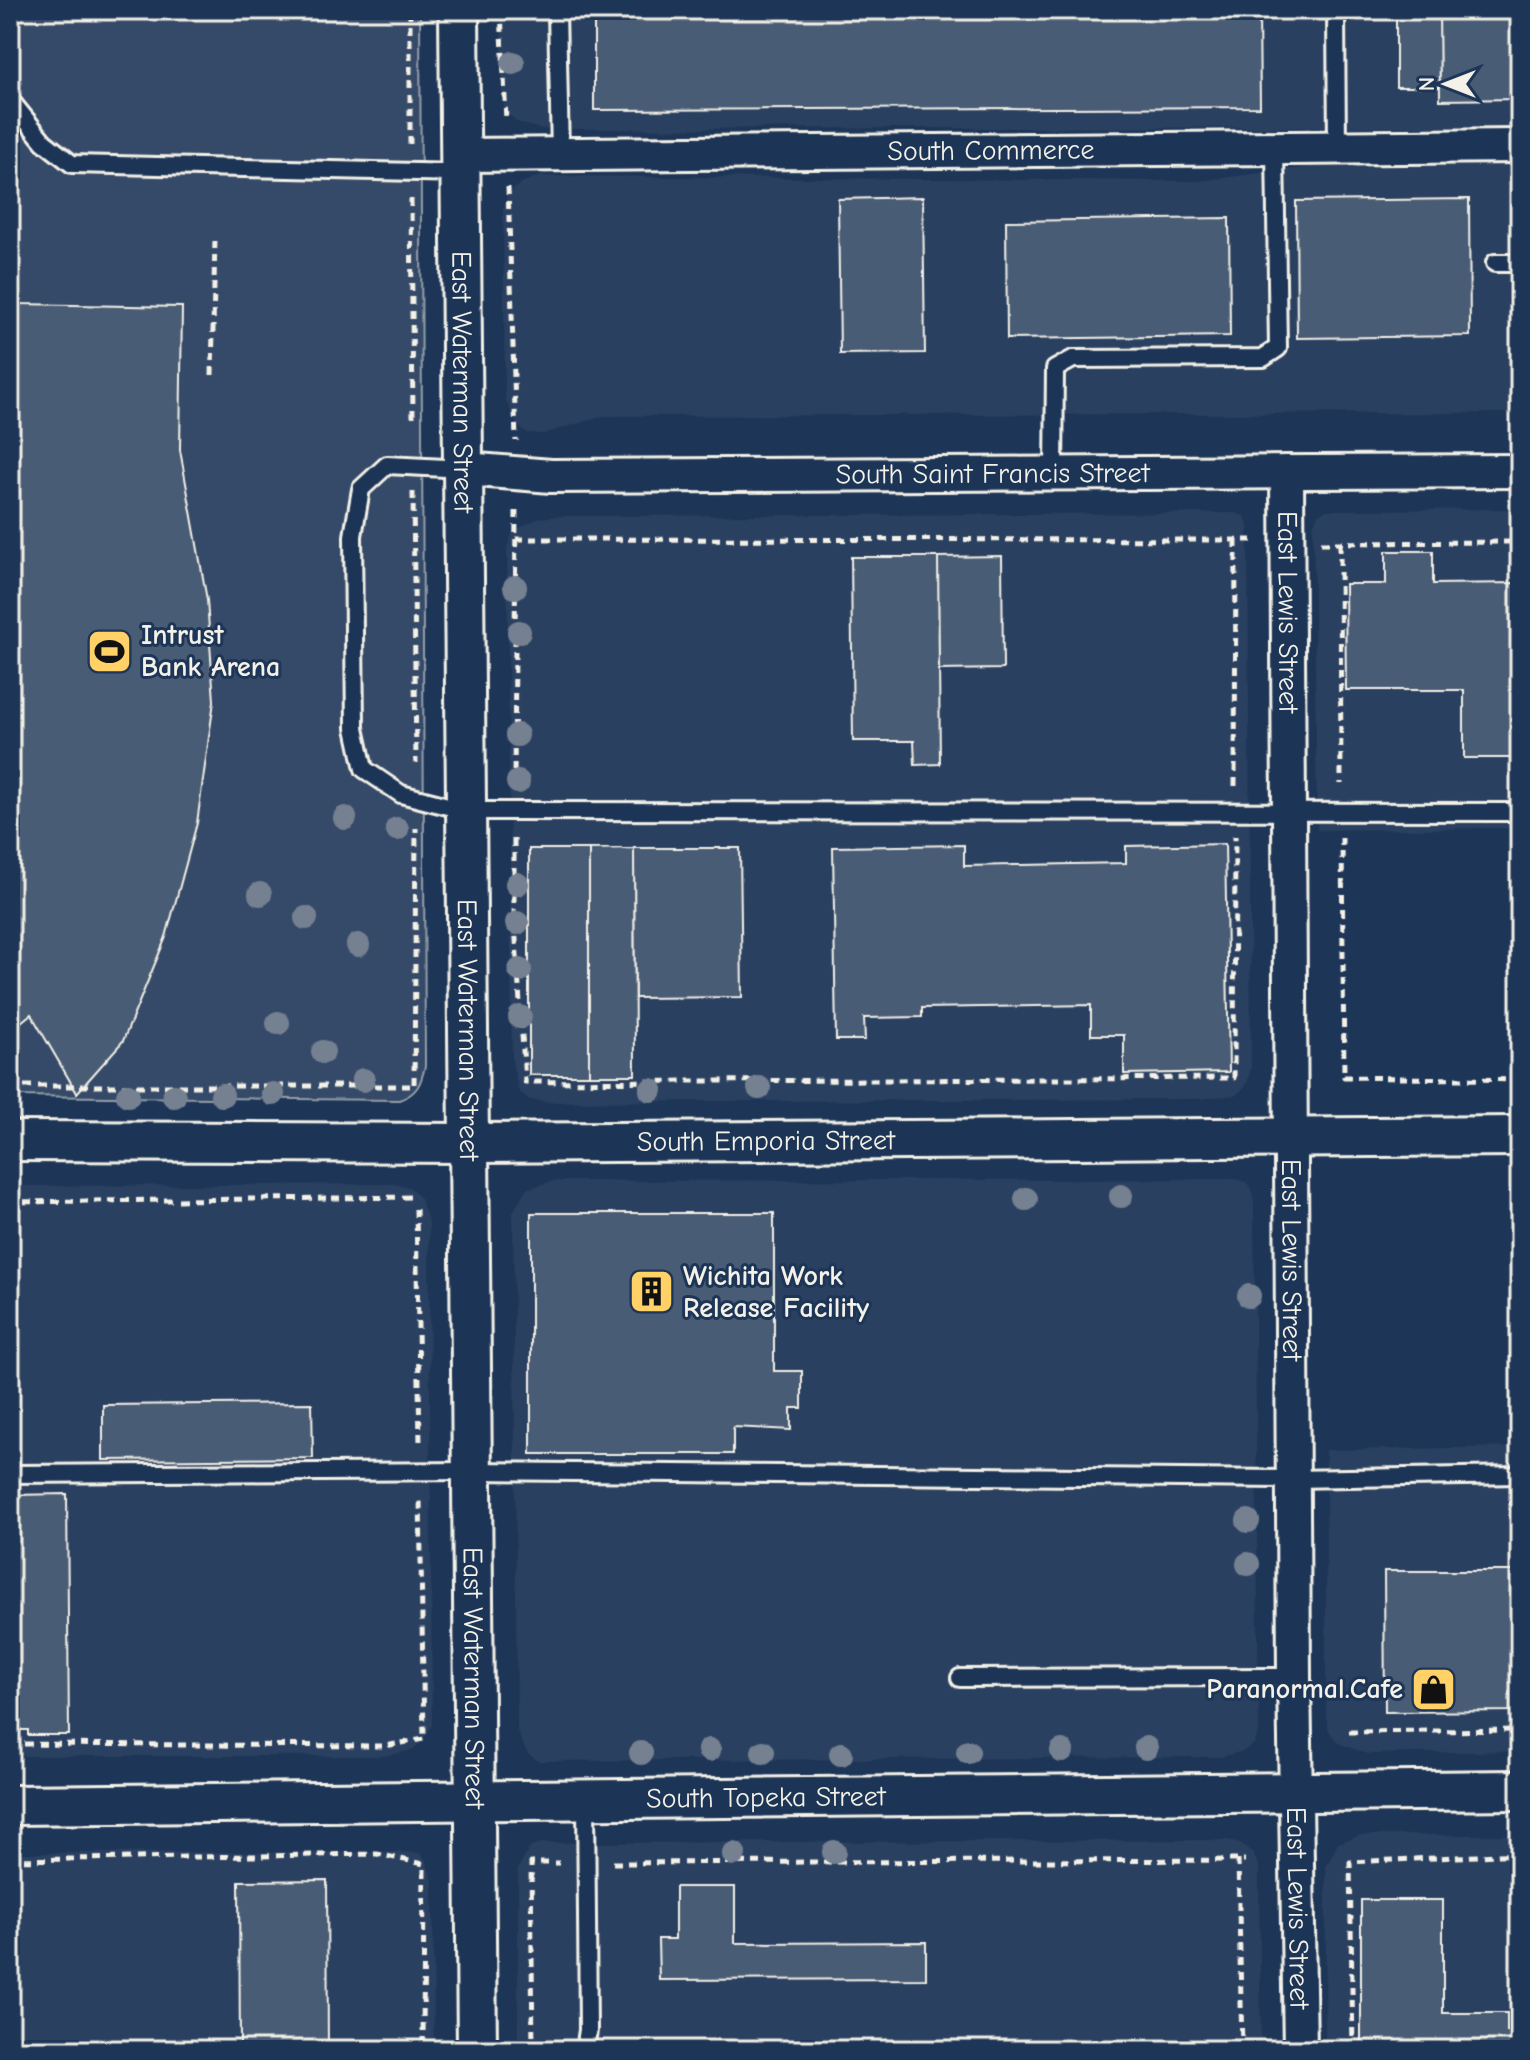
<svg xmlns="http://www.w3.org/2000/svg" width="1530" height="2060" font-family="'Comic Neue',sans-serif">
<rect width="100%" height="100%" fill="#1d3557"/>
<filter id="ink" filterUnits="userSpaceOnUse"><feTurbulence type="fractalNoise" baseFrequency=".0125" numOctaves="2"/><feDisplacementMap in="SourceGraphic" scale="16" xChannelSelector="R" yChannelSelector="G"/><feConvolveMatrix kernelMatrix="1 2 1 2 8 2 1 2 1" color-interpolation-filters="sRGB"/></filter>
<g filter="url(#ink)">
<path fill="#2a4060" d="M501,10h1019v117l-981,2 -22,-7 -11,-10 -4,-15z
M1520,165v248l-917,3 -60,18 -16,-1 -9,-7 -13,-27 -2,-191 5,-14 13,-11 18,-7 659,5 111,-14z
M1520,509v586l-2,-267 -201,2 -4,-304 5,-12 8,-4z
M1235,513l10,3 3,9 3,543 -5,18 -10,9 -36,4 -655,3 -15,-2 -11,-8 -7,-29 -5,-515 6,-17 26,-13 19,-2z
M1235,1179l11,3 6,7 2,15 5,527 -5,13 -10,7 -24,6 -682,4 -11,-8 -10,-22 -4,-519 13,-23 27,-8z
M395,1184l16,4 9,10 9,25 3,502 -8,14 -11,11 -28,6h-375v-570z
M1520,1447v304l-153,3 -29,-11 -9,-12 -3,-14v-267z
M1361,1835h159v215h-195l1,-183 12,-24z
M1229,1840l13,4 11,9 6,14 2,183h-743v-182l12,-20 11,-5z
M410,1852l10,1 6,7 7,22 1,168h-424v-197z"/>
<path fill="#354a67" stroke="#949ea8" stroke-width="2" d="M10,10h410l5,1056c-4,18 -8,28 -26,34l-389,-4z"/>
<path fill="#485b74" stroke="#f4f1e8" stroke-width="2" d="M594,10h665l1,97 -666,3z
M1396,10h43l1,77h-44z
M1439,10h81v89l-80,1z
M923,197l2,156 -85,1 -2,-155z
M1469,199l1,137 -173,2 -1,-137z
M1229,218l1,118 -223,3 -1,-118z
M10,300l8,4 164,3 -2,143 27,150 7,101 -17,122 -31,114 -43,104 -46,52 -46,-79 -21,17z
M1386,551h47v33l87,-1v175h-56v-68h-118l-1,-106h41z
M1002,556l1,113 -64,1 -1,-113z
M851,557h87l2,207 -25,1 -1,-24h-61z
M1225,844l4,228 -105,2v-39h-33v-30l-169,3v9l-58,1 1,22h-29l-3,-193 131,-2v21l162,-3v-17z
M634,848l1,227h-46v-226z
M634,848h106l2,149 -107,1z
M529,849h60v226h-60z
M531,1213h243v158h28v37h-11v22l-58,-3v27h-202z
M312,1403l1,55 -210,2v-55z
M67,1494l2,241h-41v-5h-18v-235z
M1384,1571h136v140l-135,1z
M327,1880l1,170h-88l-1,-169z
M675,1887h60v56l191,-1v37l-267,1 -1,-41h17z
M1361,1900h82v113h64v19h13v18h-159z"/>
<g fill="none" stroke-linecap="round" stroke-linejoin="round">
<defs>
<path id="service" d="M557,10l3,144
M1336,10l1,138
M10,100l34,42 28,22 389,9
M1495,263h25
M465,469l-78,-4 -26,24 -8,47 2,192 9,41 37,25 66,17 1053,1
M1054,473l1,-104 18,-10 190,-1 15,-10 -3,-200
M10,1474l463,-3 819,8 228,-4
M960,1678l334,-1
M585,2050l3,-20 -2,-229"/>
<g id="minor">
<path id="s1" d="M461,155l1059,-9"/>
<path id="s2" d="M465,469l86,7 969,-5"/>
<path id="s3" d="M1287,472l7,1205 6,373"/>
</g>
<g id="tertiary">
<path id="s4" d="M459,10l18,2040"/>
<path id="s5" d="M10,1141l460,2 1050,-7"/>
<path id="s6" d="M10,1805l1510,-15"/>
</g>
</defs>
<use href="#service" stroke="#f4f1e8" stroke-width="22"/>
<use href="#minor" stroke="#f4f1e8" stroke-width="38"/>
<use href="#tertiary" stroke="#f4f1e8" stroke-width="44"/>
<path stroke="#f4f1e8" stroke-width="5" stroke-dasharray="8 6" stroke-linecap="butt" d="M410,10v135
M501,10l5,111
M508,187l8,254
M411,199l2,219
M212,375l3,-136
M413,492l3,271
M516,539l739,1
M1321,543l199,-1
M1340,544l1,240
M514,785l2,-278
M1235,786l1,-247
M1342,838l2,239 176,3
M514,839v69l11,174 709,-4 1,-242
M10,1086h404l2,-258
M10,1202l406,-5
M416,1209l4,235
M1349,1732l171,-2
M10,1744l375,2 39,-7 -4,-241
M10,1860l367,-6 47,10 -1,186
M1238,1860l4,190
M613,1863l632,-3
M533,2050l-2,-187h28
M1353,2050l-3,-188 170,-8"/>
<use href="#service" stroke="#1d3557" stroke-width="16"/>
<use href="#minor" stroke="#1d3557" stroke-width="32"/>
<use href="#tertiary" stroke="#1d3557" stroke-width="38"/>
</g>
<g fill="#748191">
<circle cx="513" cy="63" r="12"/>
<circle cx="515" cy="587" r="12"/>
<circle cx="519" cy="632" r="12"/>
<circle cx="517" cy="735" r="12"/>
<circle cx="518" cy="782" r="12"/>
<circle cx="345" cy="818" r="12"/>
<circle cx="397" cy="829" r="12"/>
<circle cx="517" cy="884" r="12"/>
<circle cx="260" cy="894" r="12"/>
<circle cx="306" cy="918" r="12"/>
<circle cx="517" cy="923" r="12"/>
<circle cx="358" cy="945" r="12"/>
<circle cx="520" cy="970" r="12"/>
<circle cx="520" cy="1017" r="12"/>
<circle cx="278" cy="1023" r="12"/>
<circle cx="323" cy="1052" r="12"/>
<circle cx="363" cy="1080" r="12"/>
<circle cx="759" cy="1088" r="12"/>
<circle cx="651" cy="1090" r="12"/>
<circle cx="273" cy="1094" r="12"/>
<circle cx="128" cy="1095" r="12"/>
<circle cx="222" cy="1095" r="12"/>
<circle cx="174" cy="1096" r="12"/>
<circle cx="1121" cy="1196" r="12"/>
<circle cx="1026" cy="1199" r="12"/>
<circle cx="1249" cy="1296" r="12"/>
<circle cx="1248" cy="1521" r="12"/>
<circle cx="1248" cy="1564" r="12"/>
<circle cx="1146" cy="1748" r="12"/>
<circle cx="709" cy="1750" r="12"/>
<circle cx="1062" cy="1751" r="12"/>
<circle cx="763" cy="1752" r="12"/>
<circle cx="968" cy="1752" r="12"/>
<circle cx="641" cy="1753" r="12"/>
<circle cx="841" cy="1754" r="12"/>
<circle cx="834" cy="1852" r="12"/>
<circle cx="734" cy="1854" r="12"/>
</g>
</g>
<defs>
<symbol id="stadium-square" viewBox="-11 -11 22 22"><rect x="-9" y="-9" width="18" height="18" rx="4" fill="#ffd166" stroke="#1d3557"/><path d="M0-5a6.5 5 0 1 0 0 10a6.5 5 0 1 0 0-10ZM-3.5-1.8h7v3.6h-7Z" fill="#111"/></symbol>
<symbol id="building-square" viewBox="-11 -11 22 22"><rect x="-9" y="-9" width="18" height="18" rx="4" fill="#ffd166" stroke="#1d3557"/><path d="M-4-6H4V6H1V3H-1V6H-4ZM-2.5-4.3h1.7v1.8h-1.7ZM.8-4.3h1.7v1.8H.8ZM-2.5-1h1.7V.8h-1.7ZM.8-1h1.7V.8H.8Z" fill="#111"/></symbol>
<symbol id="shop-square" viewBox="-11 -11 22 22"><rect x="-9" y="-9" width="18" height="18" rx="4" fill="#ffd166" stroke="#1d3557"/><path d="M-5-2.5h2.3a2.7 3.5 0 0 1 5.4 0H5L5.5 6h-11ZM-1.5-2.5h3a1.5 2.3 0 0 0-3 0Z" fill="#111"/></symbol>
</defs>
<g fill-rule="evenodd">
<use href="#stadium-square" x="84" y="626" width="51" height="51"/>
<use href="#building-square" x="626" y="1266" width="51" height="51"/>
<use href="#shop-square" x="1408" y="1664" width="51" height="51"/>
</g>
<g text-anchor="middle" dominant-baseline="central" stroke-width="6" stroke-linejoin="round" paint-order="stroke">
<g font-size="28" fill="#f4f1e8" stroke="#1d3557">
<text stroke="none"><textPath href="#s1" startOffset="530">South Commerce</textPath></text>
<text stroke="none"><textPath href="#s4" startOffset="372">East Waterman Street</textPath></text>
<text stroke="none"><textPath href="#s2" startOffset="528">South Saint Francis Street</textPath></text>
<text stroke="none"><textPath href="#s3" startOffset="140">East Lewis Street</textPath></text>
<text stroke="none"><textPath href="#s4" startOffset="1020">East Waterman Street</textPath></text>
<text stroke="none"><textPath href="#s5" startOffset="756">South Emporia Street</textPath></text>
<text stroke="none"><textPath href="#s3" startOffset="788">East Lewis Street</textPath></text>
<text stroke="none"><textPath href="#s4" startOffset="1668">East Waterman Street</textPath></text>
<text stroke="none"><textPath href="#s6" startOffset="756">South Topeka Street</textPath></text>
<text stroke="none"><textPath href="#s3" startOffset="1436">East Lewis Street</textPath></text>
</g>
<g font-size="28" font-weight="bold" fill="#f4f1e8" stroke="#1d3557" text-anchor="start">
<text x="141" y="635">Intrust<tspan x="141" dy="32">Bank Arena</tspan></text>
<text x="683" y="1276">Wichita Work<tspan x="683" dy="32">Release Facility</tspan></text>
<text x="1403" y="1689" text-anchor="end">Paranormal.Cafe</text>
</g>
</g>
<rect width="1530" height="2060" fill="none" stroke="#1d3557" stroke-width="40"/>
<rect x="20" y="20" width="1490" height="2020" fill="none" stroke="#f4f1e8" stroke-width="3" filter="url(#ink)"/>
<g transform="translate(1446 84) rotate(270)" stroke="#1d3557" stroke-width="6" paint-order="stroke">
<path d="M0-6L14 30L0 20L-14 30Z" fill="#f4f1e8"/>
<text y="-12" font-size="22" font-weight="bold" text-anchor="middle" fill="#f4f1e8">N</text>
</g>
</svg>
